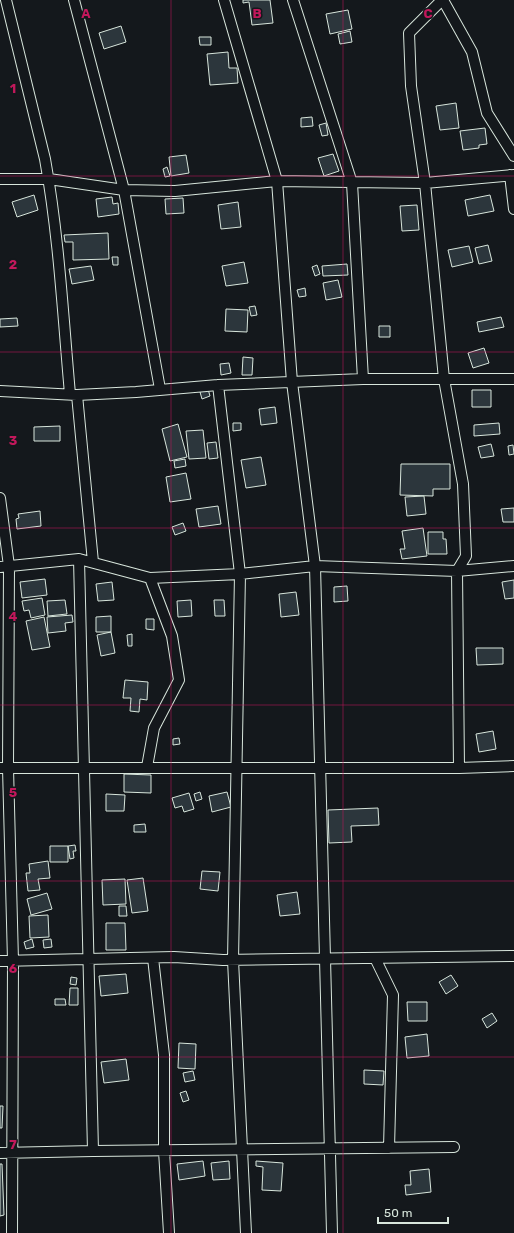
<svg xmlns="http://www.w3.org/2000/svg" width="514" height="1233" font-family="Rubik,sans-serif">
<rect width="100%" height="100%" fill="#14181c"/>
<path fill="#2c363c" stroke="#d8e6dc" d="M243,0h27l3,23 -21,2 -3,-23 -6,1z
M348,10l4,19 -22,5 -4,-20z
M121,26l5,16 -22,7 -5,-16z
M350,31l2,11 -12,2 -2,-10z
M199,37h12v8h-11z
M228,52l1,16h8l1,15 -28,2 -3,-31z
M456,103l3,25 -19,2 -4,-24z
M312,117l1,9 -12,1v-9z
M326,123l2,12 -6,1 -3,-11z
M485,128l2,16 -8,1v3l-16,2 -3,-19z
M333,154l6,17 -15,5 -6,-18z
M186,155l3,18 -18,3 -2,-19z
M167,167l3,9 -5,1 -2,-8z
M34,195l4,15 -21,7 -5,-15z
M490,195l4,16 -26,5 -3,-16z
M112,197l1,7 5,-1 1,11 -21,3 -2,-18z
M183,198l1,15 -18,1 -1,-15z
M238,202l3,25 -20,2 -3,-24z
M417,205l2,25 -17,1 -2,-25z
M108,233l1,26 -36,1v-18h-8l-1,-7z
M488,245l4,16 -13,3 -4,-16z
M469,246l4,16 -21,5 -4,-17z
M112,257h6v8h-5z
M244,262l4,21 -22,3 -4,-20z
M347,264l1,11 -25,1 -1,-10z
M317,265l3,9 -5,2 -3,-9z
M91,266l3,14 -22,4 -3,-15z
M338,280l4,17 -16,3 -3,-17z
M305,288l1,8 -7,1 -2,-7z
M255,306l2,9 -6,1 -2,-9z
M226,309l22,1 -1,22 -22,-1z
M501,317l3,10 -25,5 -2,-10z
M17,318l1,8 -18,1v-8z
M379,326h11v11h-11z
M484,348l5,15 -16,5 -5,-15z
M243,357l10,1 -1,17h-10z
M229,363l2,10 -10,2 -1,-11z
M208,389l2,7 -8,3 -2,-7z
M472,390h19v17h-19z
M275,407l2,16 -16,2 -2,-16z
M233,423h8v7l-8,1z
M499,423l1,11 -26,2v-11z
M178,424l9,33 -17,4 -8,-32z
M60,426v15h-26v-14z
M203,430l3,28 -17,1 -3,-28z
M216,442l2,16 -9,1 -2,-16z
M491,444l3,12 -13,2 -3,-11z
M513,445l1,9 -5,1 -1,-9z
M261,457l5,28 -20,3 -5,-28z
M185,459l1,7 -11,2 -1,-7z
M401,464h49v25h-17v7l-33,-1z
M186,473l5,26 -21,3 -4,-25z
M424,496l2,18 -19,2 -2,-19z
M218,506l3,18 -22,3 -3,-18z
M514,508v14h-11l-2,-13z
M40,511l1,15 -24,3 -1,-10 3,-1 -1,-4z
M183,523l3,8 -11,4 -3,-8z
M423,528l4,28 -25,3 -2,-10h5l-3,-18z
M428,532h15v7h3l1,15h-19z
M45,579l2,16 -25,3 -2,-16z
M514,580v18l-9,1 -3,-17z
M112,582l2,18 -16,1 -2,-17z
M347,586l1,15 -14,1v-15z
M296,592l3,23 -18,2 -2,-23z
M42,598l3,17 -14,3 -2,-8 -5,1 -2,-10z
M65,600l2,14 -19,2 -1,-15z
M191,600l1,16 -14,1 -1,-16z
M214,600h10l1,16h-10z
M72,615l1,7 -8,1 1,8 -18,2 -1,-16z
M111,616v16h-15v-15z
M44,617l6,30 -18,3 -6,-29z
M146,619h8v11l-8,-1z
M111,632l4,21 -14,3 -4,-21z
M132,634v12h-4l-1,-11z
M476,648h27v16l-26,1z
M125,680l23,2 -1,18 -7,-1 -1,13 -9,-1 1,-13h-8z
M493,731l3,18 -17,3 -3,-18z
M179,738l1,6 -7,1v-6z
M124,774l27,1v18l-27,-1z
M200,792l2,7 -6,2 -2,-7z
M227,792l4,15 -19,5 -3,-16z
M189,793l5,16 -10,3 -2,-6 -7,2 -3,-10z
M106,794l19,1 -1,16h-18z
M378,808l1,17 -28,1 1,16 -23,1 -1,-33z
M145,824l1,8h-12v-7z
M75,845l1,6h-3l1,7 -4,1 -2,-13z
M50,846h18v16h-18z
M48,861l2,17 -12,1 2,11 -12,1 -2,-18h4l-1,-9z
M202,871l18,1 -2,19 -18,-2z
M143,878l5,33 -16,2 -5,-33z
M125,879l1,25 -23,1 -1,-25z
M297,892l3,22 -20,2 -3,-21z
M47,893l5,16 -21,6 -4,-16z
M119,906h7l1,10h-8z
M48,915l1,22 -19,1 -1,-22z
M106,923h19l1,27h-20z
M32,939l2,8 -8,2 -2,-7z
M51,939l1,8 -8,1 -1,-8z
M126,974l2,19 -27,3 -2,-20z
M451,975l7,11 -12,8 -7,-12z
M71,977l6,1 -1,7 -6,-1z
M70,988h8v17h-9z
M55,999h10l1,6h-11z
M407,1002h20v19h-19z
M492,1013l5,8 -10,7 -5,-9z
M427,1034l2,22 -22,2 -2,-21z
M179,1043l17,1 -1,25 -17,-1z
M126,1059l3,21 -25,3 -3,-21z
M364,1070l20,1 -1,14 -19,-1z
M193,1071l2,9 -10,2 -2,-9z
M186,1091l3,9 -6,2 -3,-9z
M0,1106h3l-1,22h-2z
M203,1161l2,15 -26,4 -2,-16z
M229,1161l1,18 -17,1 -2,-17z
M256,1161l27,2 -2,28 -19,-1 1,-23 -7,-1z
M0,1164h2l2,51 -4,1z
M429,1169l2,23 -25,3 -1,-10h6l-1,-14z"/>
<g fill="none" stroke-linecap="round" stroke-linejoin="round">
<defs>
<path id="minor" d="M6,0l39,159c14,78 18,157 25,235
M74,0l50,190 36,199
M224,0l53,181 15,201 23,184 17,667
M293,0l59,183 11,196
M442,0l-33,33 2,53 14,97 19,196 19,105 3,72 -9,15 2,197
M443,0l29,52 15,61 27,43
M510,175l4,34
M0,179h49l75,11 51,1 102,-10 148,2 89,-8
M218,385l22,189 -7,386 13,273
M0,391l77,4 59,-3 82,-7 145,-6h151
M77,395l16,167
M0,498l9,68 -1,202 5,193 -1,272
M79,559l14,592 361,-4
M0,567l79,-8 71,19 90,-4 75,-8 142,5 57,-5
M147,767l7,-39 25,-48 -7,-44 -22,-58
M0,768h459l55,-2
M153,958l11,97v96l5,82
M375,958l18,37 -4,153
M0,961l174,-4 49,3 291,-4
M0,1153l93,-2"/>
</defs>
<use href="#minor" stroke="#d8e6dc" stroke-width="12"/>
<use href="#minor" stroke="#14181c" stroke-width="10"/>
</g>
<path fill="none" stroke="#c2185b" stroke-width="1" stroke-opacity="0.55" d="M171,0v1233M343,0v1233M0,176h514M0,352h514M0,528h514M0,705h514M0,881h514M0,1057h514"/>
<g font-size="13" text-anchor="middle" font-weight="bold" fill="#c2185b" stroke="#14181c" stroke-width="3" stroke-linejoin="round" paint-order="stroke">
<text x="86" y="18">A</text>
<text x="257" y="18">B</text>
<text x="428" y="18">C</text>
<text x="13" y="93">1</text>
<text x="13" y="269">2</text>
<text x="13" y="445">3</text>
<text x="13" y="621">4</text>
<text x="13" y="797">5</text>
<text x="13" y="973">6</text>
<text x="13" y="1149">7</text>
</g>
<path d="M378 1217v6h70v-6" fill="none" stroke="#d8e6dc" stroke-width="2"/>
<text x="384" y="1217" font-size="12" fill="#d8e6dc" stroke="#14181c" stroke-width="3" paint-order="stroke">50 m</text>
</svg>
